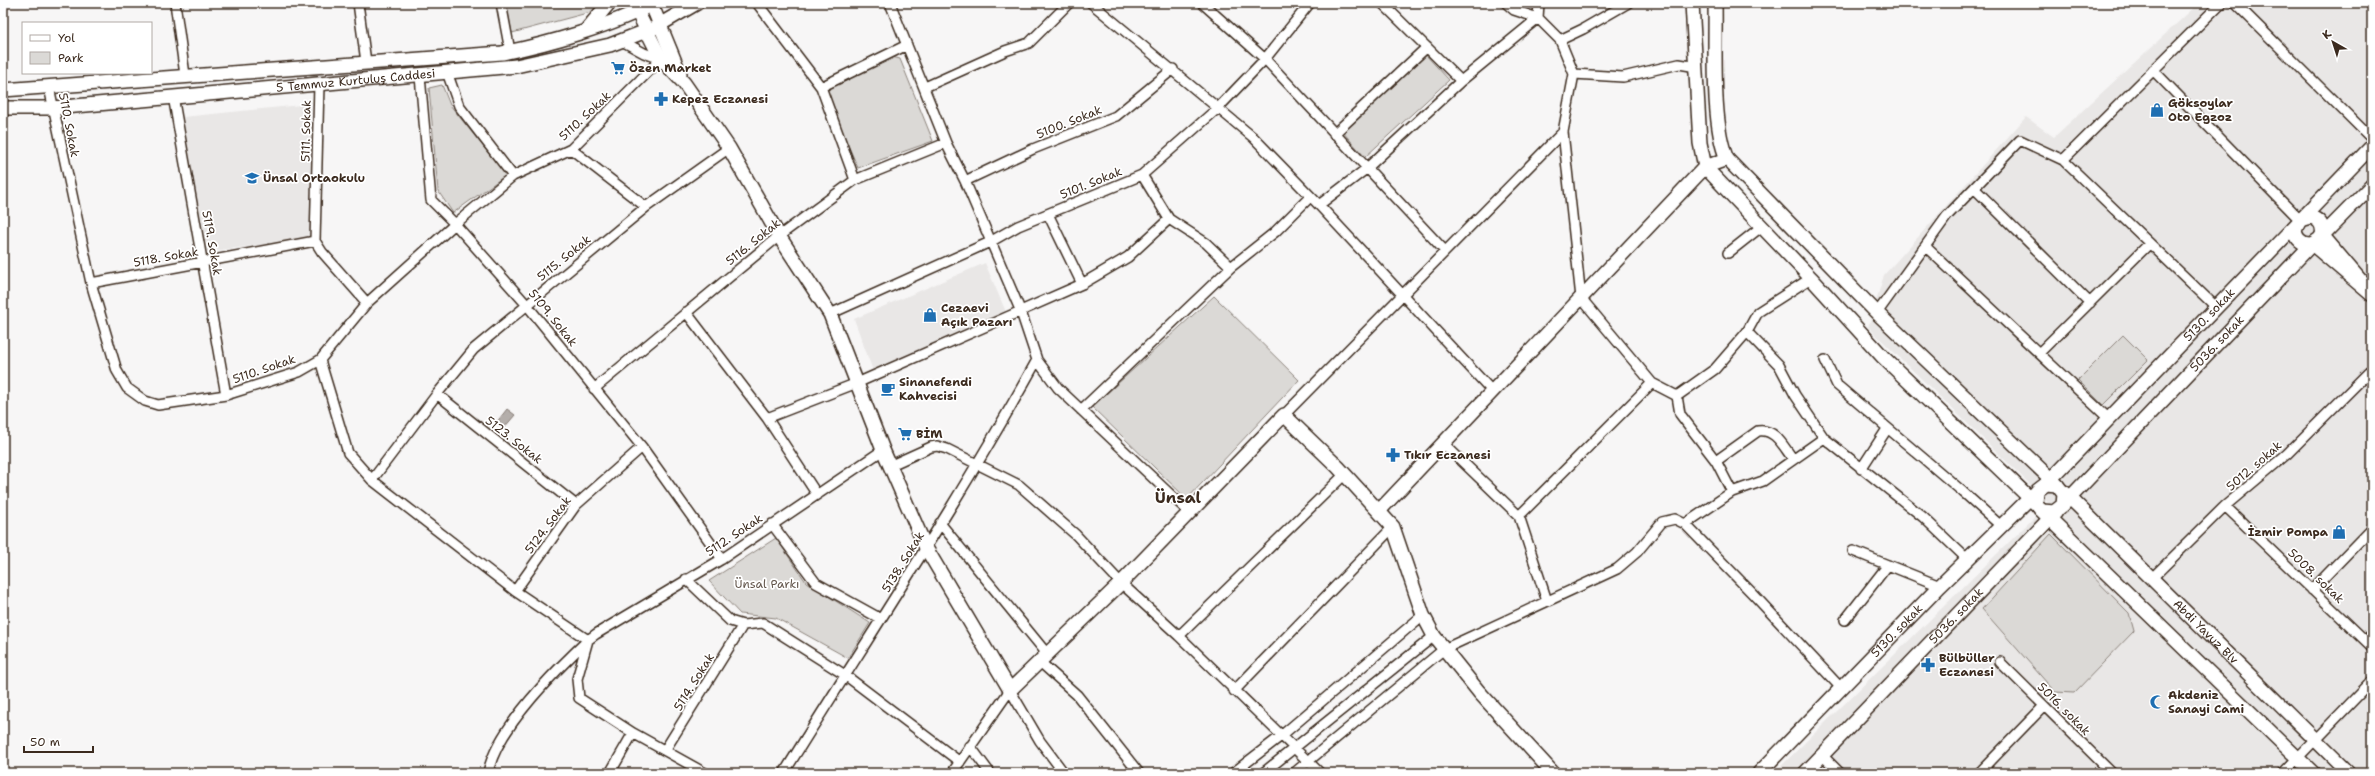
<svg xmlns="http://www.w3.org/2000/svg" width="2375" height="776" font-family="'Shantell Sans',sans-serif">
<rect width="100%" height="100%" fill="#f7f6f6"/>
<filter id="ink" filterUnits="userSpaceOnUse"><feTurbulence type="fractalNoise" baseFrequency=".025" numOctaves="2"/><feDisplacementMap in="SourceGraphic" scale="8" xChannelSelector="R" yChannelSelector="G"/><feConvolveMatrix kernelMatrix="1 2 1 2 8 2 1 2 1" color-interpolation-filters="sRGB"/></filter>
<g filter="url(#ink)">
<path fill="#e9e7e6" d="M2199,3h173v770h-598l275,-270 -181,-176 16,-52 142,-158 28,20z
M311,104l-1,135 -105,13 -22,-135z
M985,263l21,49 -133,59 -19,-52z"/>
<path fill="#dbd9d6" stroke="#8b827a" d="M506,3h93l-8,9 -79,21z
M1424,53l25,27 -84,77 -24,-27z
M892,57l8,2 33,82 -75,27 -33,-76 1,-3z
M442,85l8,20 56,70 -53,38 -15,-22 -9,-103z
M1214,296l85,84 -112,119 -95,-92z
M2123,335l25,25 -45,45 -25,-25z
M2051,534l78,79 5,18 -60,62 -19,-1 -73,-83z
M776,538l30,44 64,41 -22,35 -72,-40 -36,-4 -31,-33z"/>
<path fill="#b4aeaa" stroke="#847972" d="M507,409l8,6 -12,14 -7,-6z"/>
<g fill="none" stroke-linecap="round" stroke-linejoin="round">
<defs>
<path id="street" d="M175,3l10,72
M358,3l8,59
M501,3l9,48
M757,3l64,84 34,93
M890,3l56,140 19,38 56,131 16,48 21,28 132,125
M1091,3l163,135 65,67 173,186
M1202,3l63,56 179,191
M1382,3l79,78
M1506,3l8,7 24,8
M2235,3l137,136
M1560,40l23,-11 45,-26
M2153,70l147,150
M447,72l12,34 54,70
M1574,74l49,3 56,-13 18,3
M420,76l11,124 24,24 71,80 116,143 80,112
M319,84l-4,157 7,11 45,51
M49,87l42,196 26,88 10,17 18,13 13,4 68,-10 73,-23 21,-12 47,-57 88,-79 58,-48 58,-27 90,-90 -17,-6 -22,-12
M821,87l86,-42
M925,87l80,-36 24,-8 40,-40
M173,96l53,299
M1563,132l18,166 71,85 25,13 38,-27 32,-37 11,-20 53,-34
M1334,134l93,-87
M571,149l75,58
M2063,160l158,-157
M1142,175l27,44 37,24 25,24
M965,181l68,-32 83,-33 57,-47
M1974,188l116,115
M1319,205l47,-36 95,-88 77,-63
M1048,214l34,70
M1926,247l182,171
M1728,253l33,-26
M91,283l224,-42
M686,312l81,106 49,75
M1877,313l70,-97 73,-76 43,20 153,147
M830,314l160,-72 28,-16 124,-51 76,-67 47,-49 45,-56
M1747,332l32,33 16,30 29,43 99,79 44,42
M2039,353l110,-109
M320,360l28,93 24,27 143,111 73,49c-32,30 -92,89 -100,133
M1825,360l12,25 126,107 38,34
M594,389l185,-153 76,-56 91,-37
M437,394l139,111
M1677,396l3,18 36,47 16,31
M1081,410l150,-143 44,-35 35,-35
M1284,415l279,-283 11,-58 -14,-34 -22,-22 1,-15
M767,418l90,-35 225,-99 46,-27 41,-38
M1443,443l76,73
M1716,461l42,-30c17,-3 25,15 35,28
M889,466l42,-19 6,-1 10,3 72,36 57,50 45,48 58,53 141,137
M1861,469l26,-40
M372,480l65,-86 37,-45 172,-142 83,-59
M2225,506l147,141
M940,523l108,132
M772,524l44,59 65,36
M1685,524l47,-32 31,-11 61,-43
M1853,551l87,35
M686,579l44,42 13,4 20,-2 82,52 115,87
M2151,579l74,-73 62,-52 85,-85
M2312,590l60,-62
M515,591l61,-86 66,-58
M1547,601l-28,-85 133,-133
M1845,620l43,-55
M1179,636l166,-162
M1040,662l37,33 62,78
M2000,662l112,111
M1234,691l159,-164
M970,746l20,27
M665,750l78,-125
M1822,755l18,18
M610,773l23,-40
M705,773l-72,-40 -54,-35 -2,-19 11,-39 8,-6 126,-75 161,-109
M784,773c85,-137 175,-272 253,-413
M952,773l58,-83 30,51 24,32
M1233,773l48,-37 142,-121
M1263,773l171,-137
M1294,773l150,-124 173,-80 20,-17 25,-30 13,-3 10,5 69,71 87,93
M1979,773l65,-67
M2283,773l89,-92"/>
<g id="secondary">
<path d="M633,3l28,56 23,24 45,65 50,88 51,78 53,136 43,98 84,142 111,-107 163,-168 54,52 55,60 30,88 11,21 45,56 74,81"/>
<path d="M651,3l29,71"/>
<path d="M1692,3l8,140 5,24 106,111 72,79 155,149"/>
<path d="M1715,3c1,42 -4,120 12,156l150,154 180,172"/>
<path d="M588,28l21,-25"/>
<path d="M3,90l499,-37c46,-9 112,-28 152,-50"/>
<path id="s1" d="M3,108h50l463,-42 94,-21 44,-17 43,-25"/>
<path d="M2372,294l-50,-59c2,-10 -3,-16 -12,-18l-10,3 -5,10c1,9 7,15 17,14l60,51"/>
<path id="s2" d="M2046,484l326,-338"/>
<path id="s3" d="M2064,492l285,281"/>
<path id="s4" d="M2063,505l249,-261 6,-4 54,-55"/>
<path d="M1379,511l326,-344 22,-8"/>
<path d="M2043,511l11,1 9,-7 1,-11 -7,-9 -11,-1 -9,7 -1,12 4,6 273,264"/>
<path id="s5" d="M1759,773l181,-187 94,-92"/>
<path id="s6" d="M1805,773l251,-261"/>
</g>
</defs>
<use href="#street" stroke="#3b2a1e" stroke-width="12"/>
<use href="#secondary" stroke="#3b2a1e" stroke-width="16"/>
<use href="#street" stroke="#fff" stroke-width="9"/>
<use href="#secondary" stroke="#fff" stroke-width="13"/>
</g>
</g>
<defs>
<symbol id="supermarket-bare" viewBox="-9 -9 18 18"><path d="M-6-5.5h2.5l.6 2H6L4.5 2H-2.5L-4.4-4H-6ZM-1.5 3.2a1.3 1.3 0 1 0 .1 0ZM3 3.2a1.3 1.3 0 1 0 .1 0Z" fill="#1f6fb2" stroke="#fff" stroke-width="2.5" paint-order="stroke"/></symbol>
<symbol id="pharmacy-bare" viewBox="-9 -9 18 18"><path d="M-2-6h4v4h4v4h-4v4h-4v-4h-4v-4h4Z" fill="#1f6fb2" stroke="#fff" stroke-width="2.5" paint-order="stroke"/></symbol>
<symbol id="shop-bare" viewBox="-9 -9 18 18"><path d="M-5-2.5h2.3a2.7 3.5 0 0 1 5.4 0H5L5.5 6h-11ZM-1.5-2.5h3a1.5 2.3 0 0 0-3 0Z" fill="#1f6fb2" stroke="#fff" stroke-width="2.5" paint-order="stroke"/></symbol>
<symbol id="school-bare" viewBox="-9 -9 18 18"><path d="M0-5L7-2L0 1L-7-2ZM-4 1L0 2.5L4 1V4Q0 6-4 4Z" fill="#1f6fb2" stroke="#fff" stroke-width="2.5" paint-order="stroke"/></symbol>
<symbol id="cafe-bare" viewBox="-9 -9 18 18"><path d="M-5.5-4.5H6V0H3Q3 3.5 0 3.5H-2.5Q-5.5 3.5-5.5 0ZM3-3.2v2h1.7v-2ZM-6 4.5H4V6H-6Z" fill="#1f6fb2" stroke="#fff" stroke-width="2.5" paint-order="stroke"/></symbol>
<symbol id="mosque-bare" viewBox="-9 -9 18 18"><path d="M3.5-4.9A6 6 0 1 0 3.5 4.9A5 5 0 1 1 3.5-4.9Z" fill="#1f6fb2" stroke="#fff" stroke-width="2.5" paint-order="stroke"/></symbol>
</defs>
<g fill-rule="evenodd">
<use href="#supermarket-bare" x="608" y="58" width="20" height="20"/>
<use href="#pharmacy-bare" x="651" y="89" width="20" height="20"/>
<use href="#shop-bare" x="2147" y="100" width="20" height="20"/>
<use href="#school-bare" x="242" y="168" width="20" height="20"/>
<use href="#shop-bare" x="920" y="305" width="20" height="20"/>
<use href="#cafe-bare" x="878" y="379" width="20" height="20"/>
<use href="#supermarket-bare" x="895" y="424" width="20" height="20"/>
<use href="#pharmacy-bare" x="1383" y="445" width="20" height="20"/>
<use href="#shop-bare" x="2329" y="522" width="20" height="20"/>
<use href="#pharmacy-bare" x="1918" y="655" width="20" height="20"/>
<use href="#mosque-bare" x="2147" y="692" width="20" height="20"/>
</g>
<g text-anchor="middle" dominant-baseline="central" stroke-width="3.5" stroke-linejoin="round" paint-order="stroke">
<g font-size="12" font-weight="bold" fill="#3b2a1e" stroke="#fff" text-anchor="start">
<text x="629" y="68">Özen Market</text>
<text x="672" y="99">Kepez Eczanesi</text>
<text x="2168" y="103">Göksoylar<tspan x="2168" dy="14">Oto Egzoz</tspan></text>
<text x="263" y="178">Ünsal Ortaokulu</text>
<text x="941" y="308">Cezaevi<tspan x="941" dy="14">Açık Pazarı</tspan></text>
<text x="899" y="382">Sinanefendi<tspan x="899" dy="14">Kahvecisi</tspan></text>
<text x="916" y="434">BİM</text>
<text x="1404" y="455">Tıkır Eczanesi</text>
<text x="2328" y="532" text-anchor="end">İzmir Pompa</text>
<text x="1939" y="658">Bülbüller<tspan x="1939" dy="14">Eczanesi</tspan></text>
<text x="2168" y="695">Akdeniz<tspan x="2168" dy="14">Sanayi Cami</tspan></text>
</g>
<g font-size="12" fill="#3b2a1e" stroke="#fff">
<text stroke="none"><textPath href="#s1" startOffset="354">5 Temmuz Kurtuluş Caddesi</textPath></text>
<text transform="translate(585 116) rotate(-43)">5110. Sokak</text>
<text transform="translate(1069 122) rotate(-22)">5100. Sokak</text>
<text transform="translate(69 125) rotate(79)">5110. Sokak</text>
<text transform="translate(306 131) rotate(-89)">5111. Sokak</text>
<text transform="translate(1091 183) rotate(-22)">5101. Sokak</text>
<text transform="translate(753 242) rotate(-39)">5116. Sokak</text>
<text transform="translate(212 243) rotate(80)">5119. Sokak</text>
<text transform="translate(166 257) rotate(-10)">5118. Sokak</text>
<text transform="translate(564 258) rotate(-39)">5115. Sokak</text>
<text stroke="none"><textPath href="#s2" startOffset="235">5130. sokak</textPath></text>
<text transform="translate(553 318) rotate(51)">5109. Sokak</text>
<text stroke="none"><textPath href="#s4" startOffset="223">5036. sokak</textPath></text>
<text transform="translate(264 369) rotate(-19)">5110. Sokak</text>
<text transform="translate(514 440) rotate(38)">5123. Sokak</text>
<text transform="translate(2254 466) rotate(-41)">5012. sokak</text>
<text transform="translate(548 525) rotate(-53)">5124. Sokak</text>
<text transform="translate(734 535) rotate(-34)">5112. Sokak</text>
<text transform="translate(903 562) rotate(-58)">5138. Sokak</text>
<text transform="translate(2316 576) rotate(44)">5008. sokak</text>
<text stroke="none"><textPath href="#s6" startOffset="218">5036. sokak</textPath></text>
<text stroke="none"><textPath href="#s5" startOffset="198">5130. sokak</textPath></text>
<text stroke="none"><textPath href="#s3" startOffset="199">Abdi Yavuz Blv</textPath></text>
<text transform="translate(694 682) rotate(-58)">5114. Sokak</text>
<text transform="translate(2064 709) rotate(45)">5016. sokak</text>
</g>
<g font-size="12" fill="#63564c" stroke="#fff">
<text x="767" y="584">Ünsal Parkı</text>
</g>
<g font-size="16" font-weight="bold" fill="#3b2a1e" stroke="#fff">
<text x="1178" y="497">Ünsal</text>
</g>
</g>
<rect width="2375" height="776" fill="none" stroke="#fff" stroke-width="16"/>
<rect x="8" y="8" width="2359" height="760" fill="none" stroke="#3b2a1e" stroke-width="1.5" filter="url(#ink)"/>
<rect x="22" y="22" width="130" height="52" fill="#ffffff" stroke="#b1aaa5"/>
<rect x="30" y="35" width="20" height="6" fill="#ffffff" stroke="#b1aaa5"/>
<text x="58" y="42" font-size="12" fill="#3b2a1e">Yol</text>
<rect x="30" y="52" width="20" height="12" fill="#dbd9d6" stroke="#b1aaa5"/>
<text x="58" y="62" font-size="12" fill="#3b2a1e">Park</text>
<g transform="translate(2333 42) rotate(321)" stroke="#ffffff" stroke-width="3" paint-order="stroke">
<path d="M0-3L7 15L0 10L-7 15Z" fill="#3b2a1e"/>
<text y="-6" font-size="11" font-weight="bold" text-anchor="middle" fill="#3b2a1e">K</text>
</g>
<path d="M24 746v6h69v-6" fill="none" stroke="#3b2a1e" stroke-width="2"/>
<text x="30" y="746" font-size="12" fill="#3b2a1e" stroke="#ffffff" stroke-width="3" paint-order="stroke">50 m</text>
</svg>
